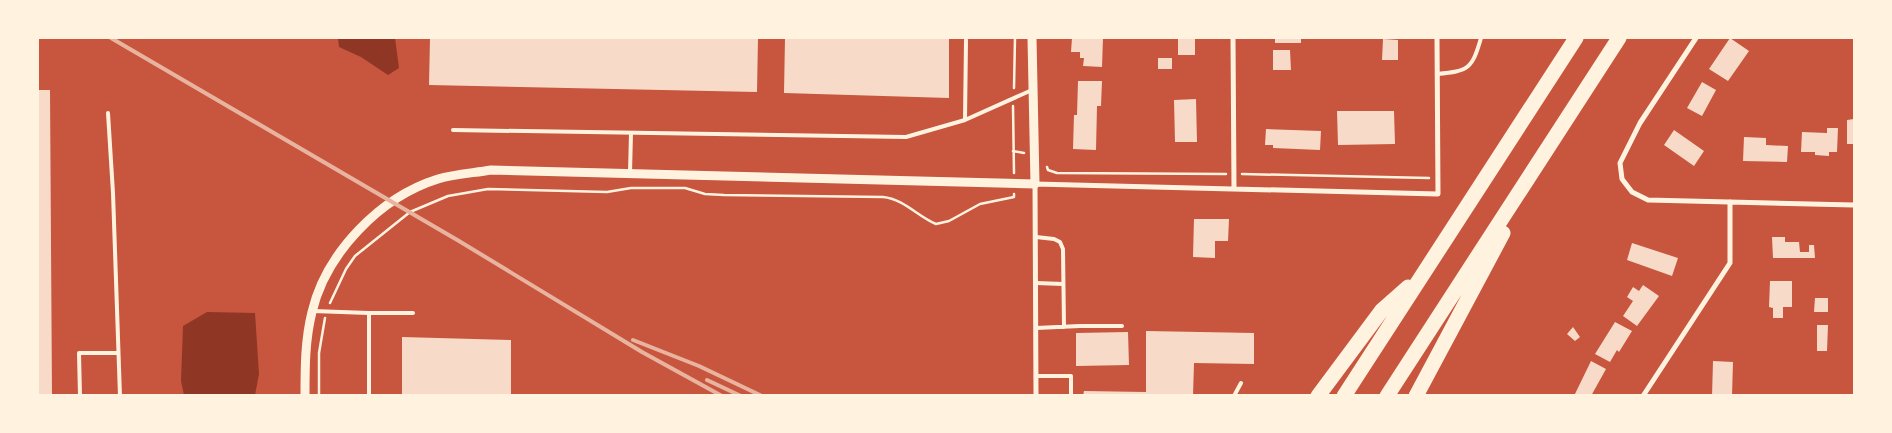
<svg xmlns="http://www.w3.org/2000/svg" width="1892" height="433" font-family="'Public Sans',sans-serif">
<rect width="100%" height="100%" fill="#c8553d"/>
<path fill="#8f3625" d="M338,38h57l4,30 -11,7 -27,-18 -22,-10z
M207,312l48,1 4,61 -4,21h-71l-3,-14 2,-55z"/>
<path fill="#f7dbc8" d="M430,38h328l-1,54 -328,-7z
M785,38h164v60l-165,-5z
M1072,38h31l-1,29 -19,-1 1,-8h-4v-6h-9z
M1178,38h17v17h-17z
M1275,38h26v5h-26z
M1730,38l19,13 -21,30 -19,-12z
M1383,39l15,1v20h-16z
M1273,50h17l1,20h-18z
M1158,58h14v11h-14z
M1078,81h24l-1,25h-4l-1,44 -23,-1 1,-34h3z
M1702,82l14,8 -14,26 -15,-8z
M38,90h12l2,306h-14z
M1196,99l1,43h-22l-1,-42z
M1337,111h57l1,33 -57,1z
M1854,119v25h-7v-24z
M1827,128h11l-1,24h-8v4l-14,-1v-3h-14l1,-20 25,1z
M1266,129l55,2 -1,19 -47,-2v-3h-8z
M1674,130l30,21 -10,15 -30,-21z
M1744,137l22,1v7l22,1 -1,16 -44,-1z
M1194,219h35l-1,22h-13v17l-22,-1z
M1772,237h13v5h14l1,10h9v-7h5l1,13h-42z
M1632,243l46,15 -6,18 -45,-16z
M1770,281h22v26h-9v11h-10v-10l-4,-1z
M1643,285l16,11 -22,30 -14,-10 10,-15 -6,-4 6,-10 6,4z
M1815,298h13v14h-14z
M1615,322l17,9 -13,21 -2,-2 -7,12 -15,-8z
M1817,325h11l-1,26h-10z
M1573,327l7,10 -5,4 -8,-7z
M1146,331l108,2v31l-60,-1 -1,33h-110l1,-5 62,1z
M1128,332l1,33 -53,1v-33z
M402,337l109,3v56h-109z
M1591,361l15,8 -15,27h-17z
M1713,361l20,1 -1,34h-20z"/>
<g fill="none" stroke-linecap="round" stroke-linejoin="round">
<path stroke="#fff3e0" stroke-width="2.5" d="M1014,88l1,-50
M1013,106l1,67
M1013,151l11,2
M1047,167l1,3 9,3 169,1
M1242,174l187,4
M330,303l16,-34 9,-13 55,-44 38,-16 40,-7 119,3 24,-4h54l20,6 19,1 159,2c21,2 34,19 53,27l13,-3 31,-17 34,-7v-3
M319,396v-43l6,-35"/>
<path stroke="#fff3e0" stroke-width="4" d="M1437,74c32,-3 35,-5 44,-36
M108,113l5,80 7,203
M965,120l1,-80
M453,130l453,7 59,-17 67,-30
M630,173l1,-40
M1036,237l18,2 6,3 3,7 1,78
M1036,283l27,1
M313,311l56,2v83
M369,313h44
M1036,328l44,-2h42
M1036,376h35v20
M80,396l-1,-43h39
M1234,396l7,-13"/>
<path stroke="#fff3e0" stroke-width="5" d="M1233,38l1,150
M1696,38l-56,85 -20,40 2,16 10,13 16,8 206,5
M1036,396l-1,-212 403,10 -1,-156
M1643,396l87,-133v-61"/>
<path stroke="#fff3e0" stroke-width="9" d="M305,396c0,-29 0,-56 7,-84 14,-59 68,-115 126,-133 17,-5 36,-6 53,-9l544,14 -3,-146"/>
<path stroke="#fff3e0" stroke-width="15" d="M1318,396l64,-86 26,-23
M1344,396l232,-358
M1387,396l232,-358
M1416,396l87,-163"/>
<path stroke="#e9b49f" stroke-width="4" d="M111,38l348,203 183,111 80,44
M633,340l66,26 63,30
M707,380l34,16"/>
</g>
<rect width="1892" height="433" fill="none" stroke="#fff3e0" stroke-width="78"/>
</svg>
